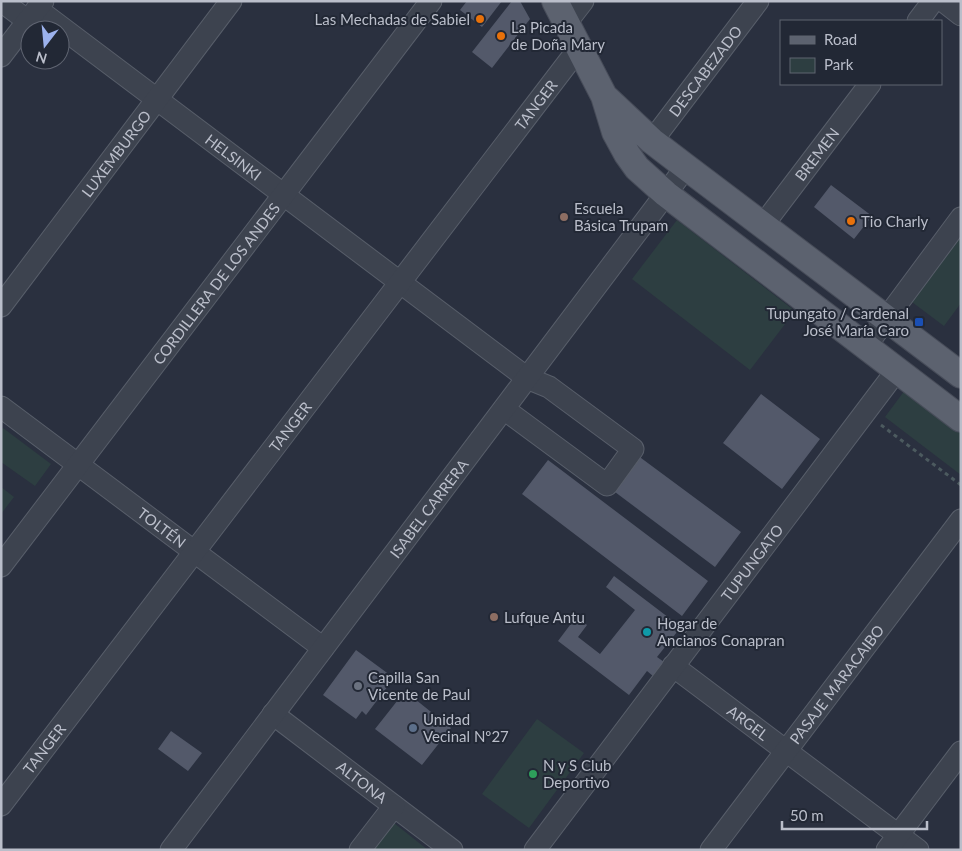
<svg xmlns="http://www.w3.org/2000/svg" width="962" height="851" font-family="Lato,sans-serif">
<rect width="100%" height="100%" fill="#2a303f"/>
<path fill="#2d3e41" d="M677,220l118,91 -45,59 -118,-91z
M961,237v66l-17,23 -32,-24z
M908,386l53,40v49l-76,-58z
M3,428l48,36 -16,22 -34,-24v-32z
M1,487l13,10 -13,17z
M537,719l47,34 -55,75 -47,-34z
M394,823l34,27h-55z"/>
<path fill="#53596a" d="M467,1h35l-20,26 -22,-17z
M512,1h8l10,18 -38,49 -20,-16z
M831,185l41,31 -18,23 -40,-32z
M761,394l59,45 -38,50 -59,-46z
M637,455l104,77 -26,35 -104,-78z
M548,460l160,121 -26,35 -160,-122z
M614,576l67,51 -24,30 7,5 -11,14 -6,-5 -18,24 -71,-54 18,-24 11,8 -9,12 22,17 35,-44 -29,-23z
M356,650l38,28 -28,37 -4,-4 -6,8 -33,-24z
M405,691l46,37 -29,37 -47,-36z
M171,731l31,22 -14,18 -30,-22z"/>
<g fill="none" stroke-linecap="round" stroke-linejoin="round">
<defs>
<g id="minor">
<path d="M1,1l27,20"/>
<path d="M943,1l18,14"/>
<path id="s1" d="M37,9l490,369 22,9 84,62 -26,36 -103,-76"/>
<path d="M918,21l15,-20"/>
<path d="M566,23l17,-22"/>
<path d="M1,56l42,-55"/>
<path id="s2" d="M652,141l106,-140"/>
<path id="s3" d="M763,225l107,-141"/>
<path id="s4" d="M1,306l230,-305"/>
<path d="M866,346l95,-128"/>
<path id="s5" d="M1,407l322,241"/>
<path id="s6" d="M1,566l430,-565"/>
<path id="s7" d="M673,666l245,184"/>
<path id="s8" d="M273,714l179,136"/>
<path id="s9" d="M1,805l578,-757"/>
<path id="s10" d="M171,850l515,-683"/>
<path d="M360,850l34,-44"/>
<path id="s11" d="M535,850l362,-480"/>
<path id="s12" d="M711,850l250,-330"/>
<path d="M887,850l74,-98"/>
</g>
<path id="major" d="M555,1l49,95 11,36 12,22 10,14 29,26 295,225
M605,97l47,44 34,26 275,208"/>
</defs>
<use href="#minor" stroke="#585e6a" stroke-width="23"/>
<use href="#major" stroke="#474c59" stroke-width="28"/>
<path stroke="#4c5a5f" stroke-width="3" stroke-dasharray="4 4" stroke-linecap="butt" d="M881,425l80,60"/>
<use href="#minor" stroke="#3d434f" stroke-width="21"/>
<use href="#major" stroke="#5c626f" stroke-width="26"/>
</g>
<g fill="#e8710a" stroke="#222835" stroke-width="2">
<circle cx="480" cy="19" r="5"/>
<circle cx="501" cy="36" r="5"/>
<circle cx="851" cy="221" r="5"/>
</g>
<g fill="#8d6e63" stroke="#222835" stroke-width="2">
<circle cx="564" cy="217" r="5"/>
<circle cx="494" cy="617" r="5"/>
</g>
<rect fill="#1a4fb4" stroke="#222835" stroke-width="2" x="914" y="317" width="10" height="10" rx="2.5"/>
<circle fill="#0f9aa8" stroke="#222835" stroke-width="2" cx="647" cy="632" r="5"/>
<circle fill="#6b7280" stroke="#222835" stroke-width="2" cx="358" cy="686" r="5"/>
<circle fill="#5c6f8a" stroke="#222835" stroke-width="2" cx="413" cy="728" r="5"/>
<circle fill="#2e9e5b" stroke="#222835" stroke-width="2" cx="533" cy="774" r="5"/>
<g text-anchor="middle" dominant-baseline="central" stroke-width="4" stroke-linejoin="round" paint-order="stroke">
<g font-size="15" fill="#babeca" stroke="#222835" text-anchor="start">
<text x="470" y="19" text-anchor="end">Las Mechadas de Sabiel</text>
<text x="511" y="27">La Picada<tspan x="511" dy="17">de Doña Mary</tspan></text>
<text x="574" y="208">Escuela<tspan x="574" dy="17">Básica Trupam</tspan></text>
<text x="861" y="221">Tio Charly</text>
<text x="909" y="313" text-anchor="end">Tupungato / Cardenal<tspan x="909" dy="17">José María Caro</tspan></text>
<text x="504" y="617">Lufque Antu</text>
<text x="657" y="623">Hogar de<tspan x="657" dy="17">Ancianos Conapran</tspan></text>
<text x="368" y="677">Capilla San<tspan x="368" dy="17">Vicente de Paul</tspan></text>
<text x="423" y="719">Unidad<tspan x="423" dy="17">Vecinal Nº27</tspan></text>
<text x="543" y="765">N y S Club<tspan x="543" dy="17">Deportivo</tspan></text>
</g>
<g font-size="15" fill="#babeca" stroke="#222835">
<text stroke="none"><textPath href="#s2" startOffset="88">DESCABEZADO</textPath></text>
<text stroke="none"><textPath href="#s9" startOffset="881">TANGER</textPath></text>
<text stroke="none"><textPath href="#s4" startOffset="191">LUXEMBURGO</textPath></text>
<text stroke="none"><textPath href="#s3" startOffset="89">BREMEN</textPath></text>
<text stroke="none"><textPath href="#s1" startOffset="246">HELSINKI</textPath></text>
<text stroke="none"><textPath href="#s6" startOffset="355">CORDILLERA DE LOS ANDES</textPath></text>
<text stroke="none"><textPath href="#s9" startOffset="476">TANGER</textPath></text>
<text stroke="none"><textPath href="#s10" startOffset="428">ISABEL CARRERA</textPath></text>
<text stroke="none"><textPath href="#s5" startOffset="201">TOLTÉN</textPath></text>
<text stroke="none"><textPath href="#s11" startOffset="360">TUPUNGATO</textPath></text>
<text stroke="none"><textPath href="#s12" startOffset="208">PASAJE MARACAIBO</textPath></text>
<text stroke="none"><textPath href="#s7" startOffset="94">ARGEL</textPath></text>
<text stroke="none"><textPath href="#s9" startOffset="71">TANGER</textPath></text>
<text stroke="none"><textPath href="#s8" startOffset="112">ALTONA</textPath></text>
</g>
</g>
<rect width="962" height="851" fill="none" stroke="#babeca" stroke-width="5"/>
<rect x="780" y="20" width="162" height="65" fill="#222835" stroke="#5f6471"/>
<rect x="790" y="36" width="25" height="8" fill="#5c626f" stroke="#5f6471"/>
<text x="824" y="45" font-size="15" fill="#babeca">Road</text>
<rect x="790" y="58" width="25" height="15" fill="#2d3e41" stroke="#5f6471"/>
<text x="824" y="70" font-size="15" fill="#babeca">Park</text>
<g transform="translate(45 45) rotate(196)"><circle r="24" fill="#222835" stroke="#5f6471"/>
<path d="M0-4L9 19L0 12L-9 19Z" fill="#9cb2ed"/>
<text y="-8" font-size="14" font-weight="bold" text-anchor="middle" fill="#babeca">N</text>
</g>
<path d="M782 821v8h145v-8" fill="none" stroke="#babeca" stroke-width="2.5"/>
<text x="790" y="821" font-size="15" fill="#babeca" stroke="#222835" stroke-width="4" paint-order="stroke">50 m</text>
</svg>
